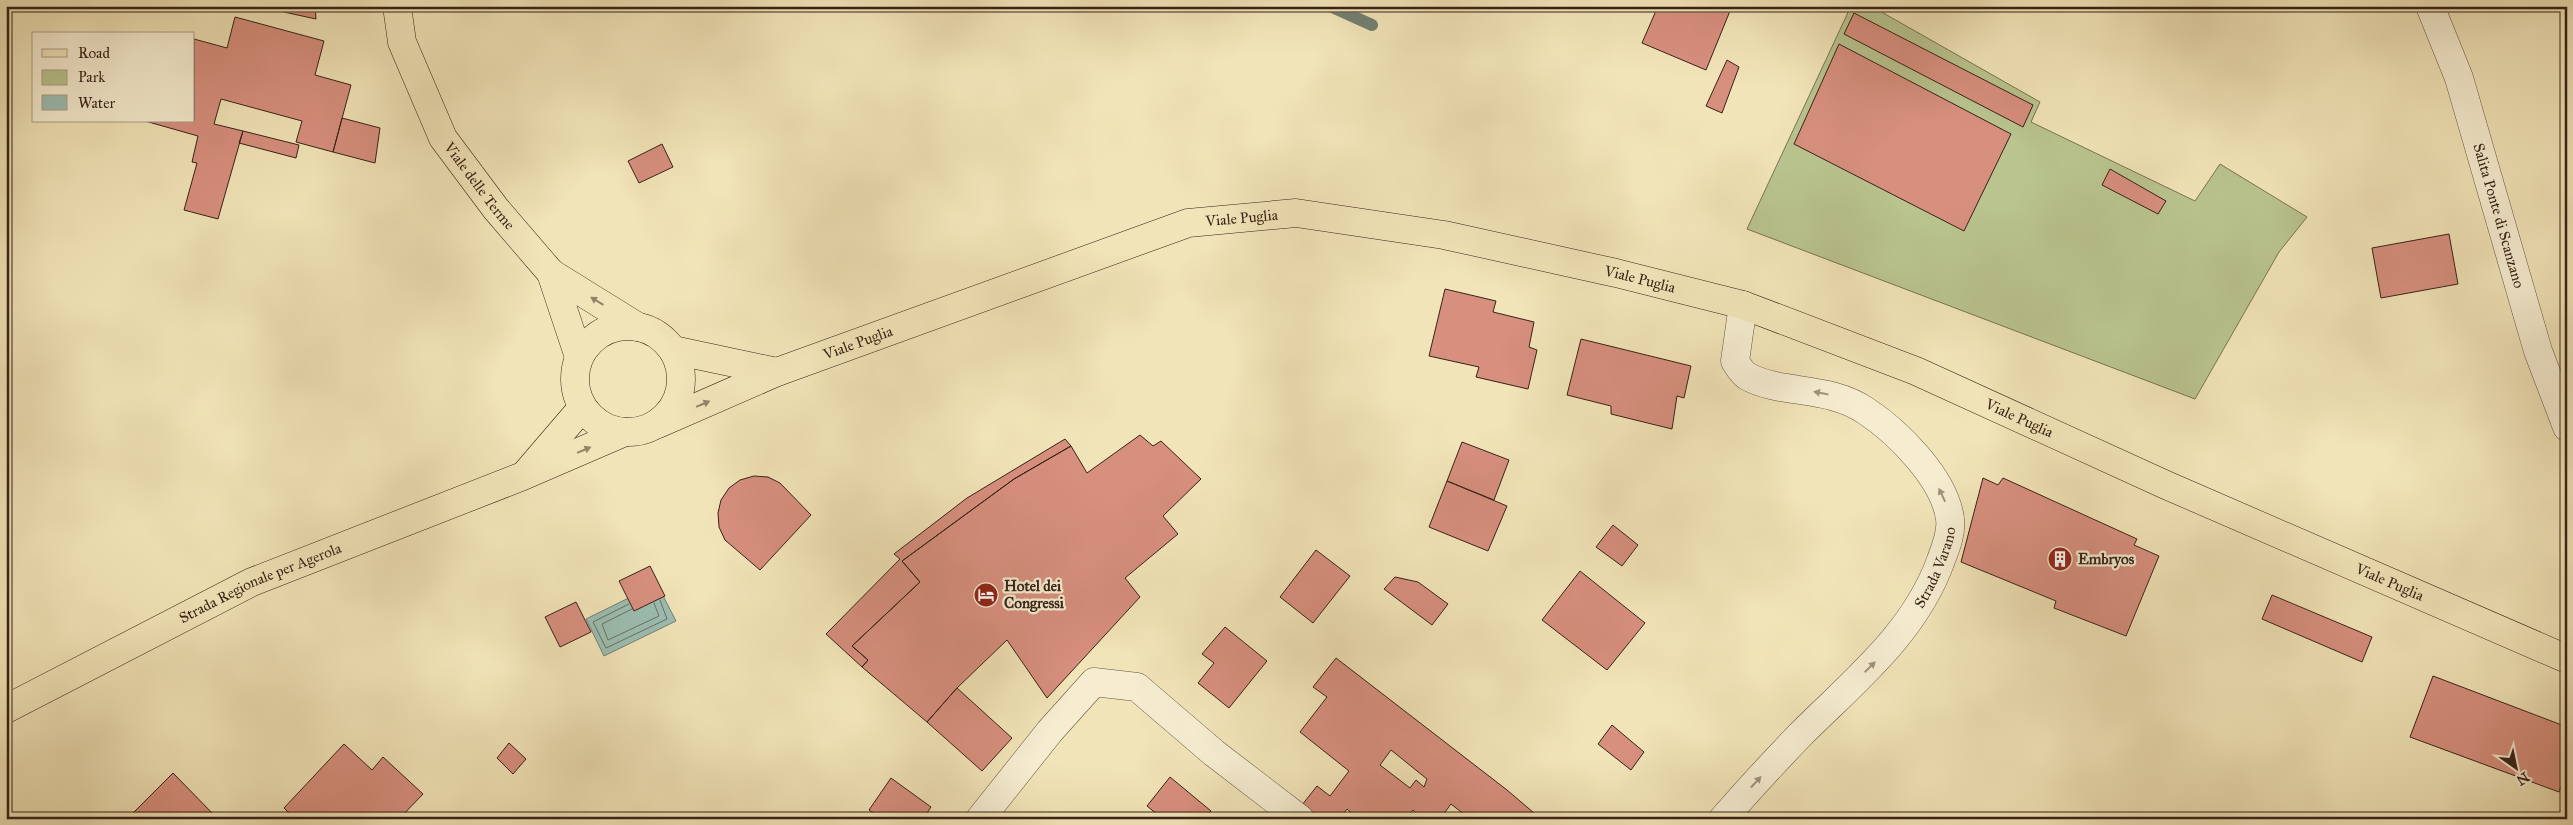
<svg xmlns="http://www.w3.org/2000/svg" width="2573" height="825" font-family="'IM FELL Great Primer',serif">
<rect width="100%" height="100%" fill="#f1e4b8"/>
<filter id="stains"><feTurbulence type="fractalNoise" baseFrequency=".004" numOctaves="4"/><feColorMatrix values="0 0 0 0 .2 0 0 0 0 .09 0 0 0 0 .02 0 0 0 .5 -.17"/></filter>
<radialGradient id="worn" r=".72"><stop offset=".6" stop-color="#630" stop-opacity="0"/><stop offset="1" stop-color="#630" stop-opacity=".3"/></radialGradient>
<path fill="#b9c48f" stroke="#787353" d="M1851,6h20l169,96 -9,20 164,79 25,-37 87,53 -28,35 -84,147 -448,-170z"/>
<path fill="#9bbeb2" stroke="#738074" d="M657,584l19,37 -72,35 -18,-37z"/>
<g fill="none" stroke-linecap="round" stroke-linejoin="round">
<path stroke="#697064" stroke-width="1" d="M629,604l-36,18 13,26 61,-29 -7,-19
M632,609l-30,15 6,16 51,-24 -5,-13"/>
<path stroke="#738074" stroke-width="12" d="M1330,6l42,19"/>
</g>
<path fill="#d78f7e" stroke="#372217" fill-rule="evenodd" d="M256,6h59l1,13z
M1658,6h74l-26,64 -64,-27z
M1854,13l179,92 -10,22 -179,-93z
M235,17l89,24 -9,34 36,10 -18,67 -37,-10 6,-21 -81,-22 -7,25 29,7 -25,88 -34,-9 13,-47 -5,-1 6,-26 -53,-15h49v-82l33,9z
M1839,44l172,90 -47,97 -170,-87z
M1727,60l12,7 -17,46 -16,-7z
M342,118l38,10 -5,35 -42,-11z
M243,131l56,14 -3,13 -57,-15z
M662,144l11,23 -34,16 -11,-22z
M2110,169l56,32 -8,13 -56,-29z
M2449,234l9,50 -77,14 -9,-50z
M1445,289l51,12 -3,11 41,10 -5,25 8,3 -9,39 -52,-12 3,-10 -50,-11z
M1581,339l110,27 -7,32 -7,-2 -5,33 -61,-15v-8l-44,-11z
M1140,435l13,11 8,-5 40,38 -38,37 15,18 -53,44 15,19 -93,101 -40,-58 -50,48 -30,34 -65,-55 6,-7 -16,-14 68,-64 -18,-21 112,-82 57,-33 16,27z
M1065,439l6,7 -57,33 -112,82 18,21 -68,64 16,14 -6,7 -36,-33 74,-75 -6,-5 73,-56z
M1462,442l47,18 -15,40 -47,-19z
M754,476l14,1 12,6 31,32 -51,55 -35,-30 -6,-13 -1,-14 3,-13 8,-12 11,-8z
M1983,478l15,7 5,-7 134,61 -3,6 25,11 -33,80 -72,-28 2,-7 -95,-39z
M1447,481l60,25 -19,45 -59,-24z
M1613,525l25,20 -16,21 -26,-19z
M1316,550l34,26 -37,47 -33,-26z
M650,566l15,30 -31,15 -15,-30z
M1580,571l65,52 -38,47 -65,-50z
M1395,577l23,5 30,22 -16,21 -48,-36z
M2272,595l100,42 -10,25 -100,-43z
M576,602l15,30 -31,15 -15,-30z
M1225,627l42,34 -38,47 -31,-25 16,-20 -12,-9z
M1336,658l171,132 34,29h-71l-19,-15 -11,15h-18l-9,-9 -7,9h-48l-11,-10 -8,10h-29l-12,-9 19,-24 13,10 19,-25 -49,-39 27,-35 -14,-10zM1391,750l36,29 -3,8 -8,-7 -6,8 -30,-23z
M2433,676l134,51v44l-8,21 -149,-55z
M957,688l55,50 -30,33 -55,-49z
M1612,725l32,27 -13,18 -33,-26z
M509,743l17,16 -13,15 -16,-16z
M344,744l28,26 11,-13 40,37 -24,25h-104l-11,-11z
M173,773l45,46h-91z
M1170,777l41,34 -7,8h-41l-16,-13z
M891,778l40,29 -8,12h-42l-12,-9z"/>
<g fill="none" stroke-linecap="round" stroke-linejoin="round">
<defs>
<g id="minor">
<path id="s1" d="M2430,6l29,72 79,273 29,76"/>
<path d="M980,819l70,-88 44,-49 43,5 77,66 86,66"/>
<path id="s2" d="M1723,819c25,-29 51,-57 77,-84 54,-54 115,-102 141,-175 5,-13 11,-28 9,-41 -5,-40 -52,-87 -84,-108 -37,-26 -86,-16 -119,-35 -5,-3 -9,-10 -12,-15l8,-56"/>
</g>
<g id="major">
<path id="s3" d="M397,6l5,36 41,96 53,71 55,64 28,84"/>
<path d="M551,273l87,54"/>
<circle cx="628" cy="379" r="53"/>
<path d="M673,350l104,22"/>
<path id="s4" d="M658,424l119,-52 411,-149 108,-10 148,22 172,38 127,32 173,66 250,114 401,174"/>
<path d="M528,471l54,-63"/>
<path id="s5" d="M6,709l246,-127 271,-106 102,-44"/>
</g>
</defs>
<use href="#minor" stroke="#66523f" stroke-width="29"/>
<use href="#major" stroke="#372217" stroke-width="29"/>
<use href="#minor" stroke="#f6edd1" stroke-width="28"/>
<use href="#major" stroke="#f1e4b8" stroke-width="28"/>
</g>
<defs><path id="oneway-solid" d="M-6-.8H1V-3.2L6.5 0L1 3.2V.8H-6Z" transform="scale(1.25)"/></defs>
<g fill="#948368">
<use href="#oneway-solid" transform="translate(597 301) rotate(-149)"/>
<use href="#oneway-solid" transform="translate(703 404) rotate(-23)"/>
<use href="#oneway-solid" transform="translate(584 450) rotate(-23)"/>
</g>
<g fill="#a0927d">
<use href="#oneway-solid" transform="translate(1821 393) rotate(-169)"/>
<use href="#oneway-solid" transform="translate(1942 495) rotate(-115)"/>
<use href="#oneway-solid" transform="translate(1870 667) rotate(-45)"/>
<use href="#oneway-solid" transform="translate(1756 782) rotate(-47)"/>
</g>
<defs>
<symbol id="building-disc" viewBox="-11 -11 22 22"><circle r="9.5" fill="#8f2418" stroke="#f6edd1"/><path d="M-4-6H4V6H1V3H-1V6H-4ZM-2.5-4.3h1.7v1.8h-1.7ZM.8-4.3h1.7v1.8H.8ZM-2.5-1h1.7V.8h-1.7ZM.8-1h1.7V.8H.8Z" fill="#fff"/></symbol>
<symbol id="hotel-disc" viewBox="-11 -11 22 22"><circle r="9.5" fill="#8f2418" stroke="#f6edd1"/><path d="M-6-4.5h1.5V1H6V5H4.5V3h-9V5H-6ZM-4 0a1.8 1.8 0 1 1 3.6 0ZM.5 0V-2.5h3Q6-2.5 6 0Z" fill="#fff"/></symbol>
</defs>
<g fill-rule="evenodd">
<use href="#building-disc" x="2046" y="545" width="28" height="28"/>
<use href="#hotel-disc" x="972" y="581" width="28" height="28"/>
</g>
<g text-anchor="middle" dominant-baseline="central" stroke-width="4.5" stroke-linejoin="round" paint-order="stroke">
<g font-size="15" fill="#372217" stroke="#f6edd1">
<text stroke="none"><textPath href="#s3" startOffset="201">Viale delle Terme</textPath></text>
<text stroke="none"><textPath href="#s1" startOffset="221">Salita Ponte di Scanzano</textPath></text>
<text stroke="none"><textPath href="#s4" startOffset="621">Viale Puglia</textPath></text>
<text stroke="none"><textPath href="#s4" startOffset="1026">Viale Puglia</textPath></text>
<text stroke="none"><textPath href="#s4" startOffset="216">Viale Puglia</textPath></text>
<text stroke="none"><textPath href="#s4" startOffset="1431">Viale Puglia</textPath></text>
<text stroke="none"><textPath href="#s2" startOffset="332">Strada Varano</textPath></text>
<text stroke="none"><textPath href="#s4" startOffset="1836">Viale Puglia</textPath></text>
<text stroke="none"><textPath href="#s5" startOffset="284">Strada Regionale per Agerola</textPath></text>
</g>
<g font-size="15" font-weight="bold" fill="#372217" stroke="#f6edd1" text-anchor="start">
<text x="2078" y="559">Embryos</text>
<text x="1004" y="586">Hotel dei<tspan x="1004" dy="17">Congressi</tspan></text>
</g>
</g>
<rect width="2573" height="825" fill="none" stroke="#f1e4b8" stroke-width="25"/>
<rect x="8" y="8" width="2558" height="810" fill="none" stroke="#372217" stroke-width="2.5"/>
<rect x="12" y="12" width="2548" height="800" fill="none" stroke="#372217"/>
<rect x="32" y="32" width="162" height="90" fill="#f6edd1" stroke="#aa9c87"/>
<rect x="42" y="49" width="25" height="8" fill="#f1e4b8" stroke="#aa9c87"/>
<text x="78" y="58" font-size="15" fill="#372217">Road</text>
<rect x="42" y="70" width="25" height="15" fill="#b9c48f" stroke="#aa9c87"/>
<text x="78" y="82" font-size="15" fill="#372217">Park</text>
<rect x="42" y="95" width="25" height="15" fill="#9bbeb2" stroke="#aa9c87"/>
<text x="78" y="108" font-size="15" fill="#372217">Water</text>
<g transform="translate(2516 768) rotate(147)" stroke="#f6edd1" stroke-width="4" paint-order="stroke">
<path d="M0-4L9 19L0 12L-9 19Z" fill="#372217"/>
<text y="-8" font-size="14" font-weight="bold" text-anchor="middle" fill="#372217">N</text>
</g>
<rect width="100%" height="100%" filter="url(#stains)"/>
<rect width="100%" height="100%" fill="url(#worn)"/>
</svg>
